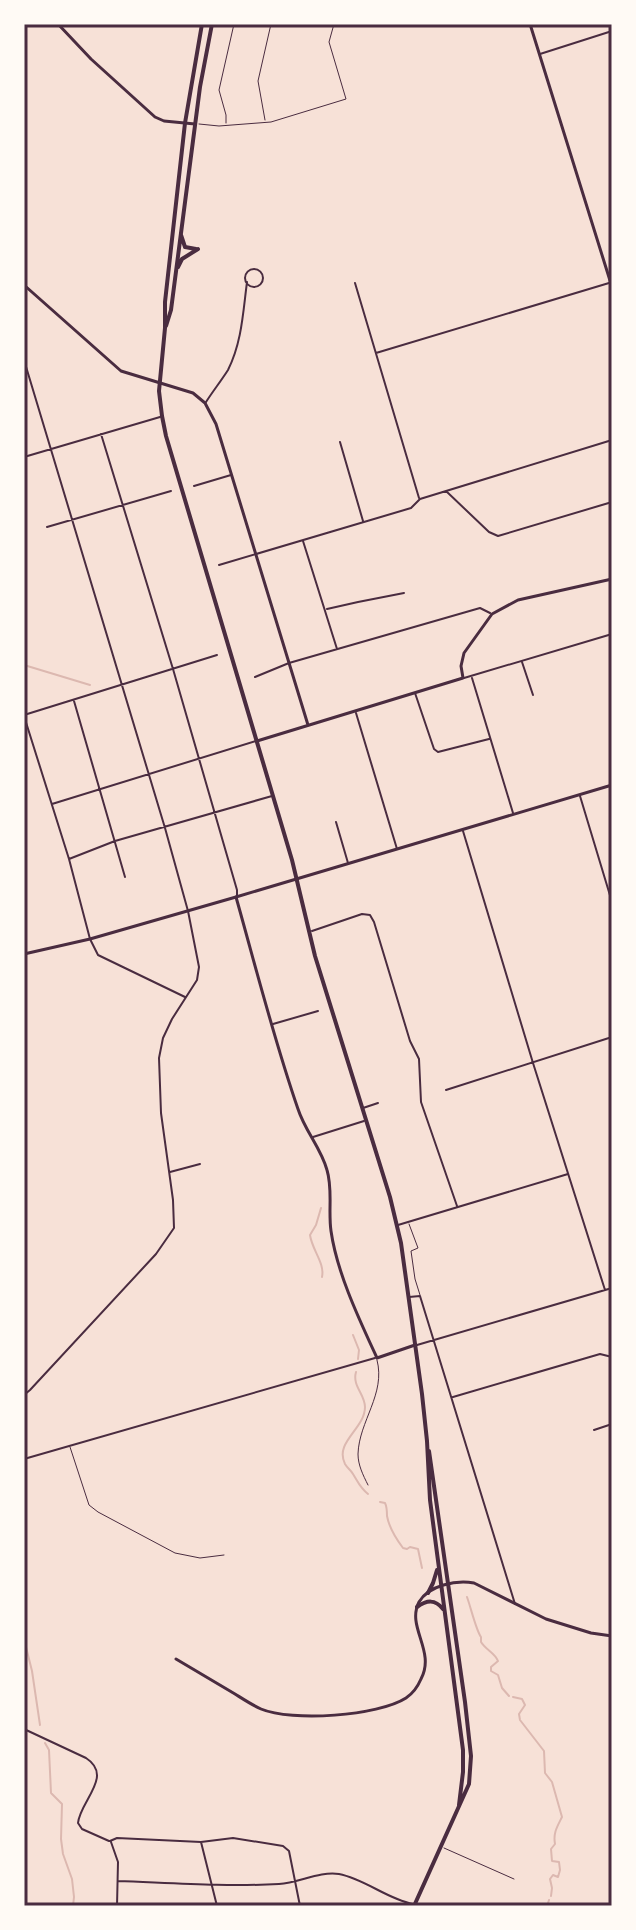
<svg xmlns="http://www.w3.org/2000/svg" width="636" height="1930" font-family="Roboto,sans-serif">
<rect width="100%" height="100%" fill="#f7e1d7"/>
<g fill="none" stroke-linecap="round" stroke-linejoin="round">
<path stroke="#dcb8b0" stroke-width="2" d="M24,665l66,20
M321,1208l-5,17 -6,10c2,15 15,28 12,42
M353,1335l6,15 -1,9
M356,1372c-4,14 9,22 9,35 0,22 -31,35 -20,57 3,5 5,5 8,10 5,8 7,14 15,20
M380,1502l5,1c2,4 2,9 2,13 2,11 10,24 16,32l4,1 3,-2 8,2 4,19
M467,1597c4,11 9,33 14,40v5c5,8 14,11 17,19l-7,6v4l7,4 4,13 7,8
M24,1639l8,32 8,54
M513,1697l9,2 3,6 -6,9 1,6 24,31 1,22 7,9 10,35c-5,10 -9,16 -7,27l-4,5 1,12 7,1 1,8 -2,7 -5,-2 -3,4 2,9 -1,8
M45,1743l4,7 2,43 11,11 -1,35 2,15 9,25 2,18 -1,9
M547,1906l2,-6"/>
<path stroke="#4a2c40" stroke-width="1" d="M265,120l-7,-39 13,-57
M226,123v-8l-7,-25 15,-66
M199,124l20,2 52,-4 75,-23 -17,-57 5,-18
M409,1224l9,24 -7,3 4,28 5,16
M70,1447l19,58 9,7 77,41 25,5 24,-3
M368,1485c-5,-10 -10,-20 -10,-31 1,-33 28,-60 19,-94
M444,1848l70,31"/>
<path stroke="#4a2c40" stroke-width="2" d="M540,54l72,-23
M245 278a9 9 0 1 1 18 0a9 9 0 1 1-18 0Z
M355,283l64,215
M376,353l233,-70
M24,360l141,468 23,83 11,56 -2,13 -25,39 -9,19 -4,20 2,55 12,87 1,28 -18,26 -126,136 -6,5
M206,402c7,-11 15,-21 22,-32 14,-28 15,-58 19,-88
M101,434l72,235 64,221v6
M340,442l23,79
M24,457l136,-40
M194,486l37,-11
M446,491l43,41 9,4 114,-34
M47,527l124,-36
M303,541l34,108
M219,565l192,-57 9,-9 192,-59
M327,609l31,-7 46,-9
M522,662l11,33
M255,677l34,-14 191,-55 10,5
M464,678l148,-44
M472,678l41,135
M415,693l19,56 4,3 51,-13
M74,701l51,176
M356,713l41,136
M24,715l193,-60
M24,716l45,143 21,80 8,16 87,42
M580,796l32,106
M52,804l204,-63
M336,822l12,41
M463,831l70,232 72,227
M69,859l46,-18 157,-45
M312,931l50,-17 8,1 4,7 36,119 9,18 2,43 36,104
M273,1024l45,-13
M446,1090l166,-53
M363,1108l15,-5
M313,1137l51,-16
M170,1172l30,-8
M398,1225l170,-51
M409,1297l11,-1 95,308
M417,1345l195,-57
M453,1397l147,-43 12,3
M594,1430l18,-6
M24,1459l351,-101
M24,1729l62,29c28,18 -6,43 -8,65l4,6 27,12
M110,1841l7,-3 84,4 32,-4 50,8 6,5 11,55
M111,1842l7,20 -1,44
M201,1842l16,64
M118,1881c54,2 107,6 161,3 20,-1 40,-13 60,-10 26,5 48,25 74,30"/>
<path stroke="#4a2c40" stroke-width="3" d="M58,24l33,35 64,58 9,4 31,3
M530,24l82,263
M24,285l97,86 72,22 12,10 11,21 92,301
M257,741l206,-63 -2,-12 3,-13 28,-39 26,-14 94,-21
M236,897c20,71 38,143 62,212 7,22 23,39 29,61 6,20 1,40 4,61 6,42 28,88 46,127l38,-13
M176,1659c20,12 39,23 59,35 8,5 17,11 26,15 31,13 117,7 145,-11 6,-4 12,-12 15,-19 15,-28 -15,-52 -2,-77 10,-17 37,-22 55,-19l72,36 45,14 21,3"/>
<path stroke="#4a2c40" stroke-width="3" d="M24,954l66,-15 146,-42 376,-112"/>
<path stroke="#4a2c40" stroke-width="4" d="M202,24l-17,99 -20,179v26l-6,63 3,25 4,20 126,424 23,96 75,241 11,46 21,151 5,47 3,59 33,250v22l-4,33
M181,235l4,12 11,2
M178,267l4,-8 16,-10
M166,326l5,-16 29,-223 12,-63
M428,1593l5,-10 4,-13
M417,1607c10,-7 18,-8 26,2
M414,1906l55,-122 2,-28 -6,-54 -36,-251"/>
</g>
<rect width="636" height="1930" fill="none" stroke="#fffaf5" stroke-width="52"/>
<rect x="26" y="26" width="584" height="1878" fill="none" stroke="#4a2c40" stroke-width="3"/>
</svg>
